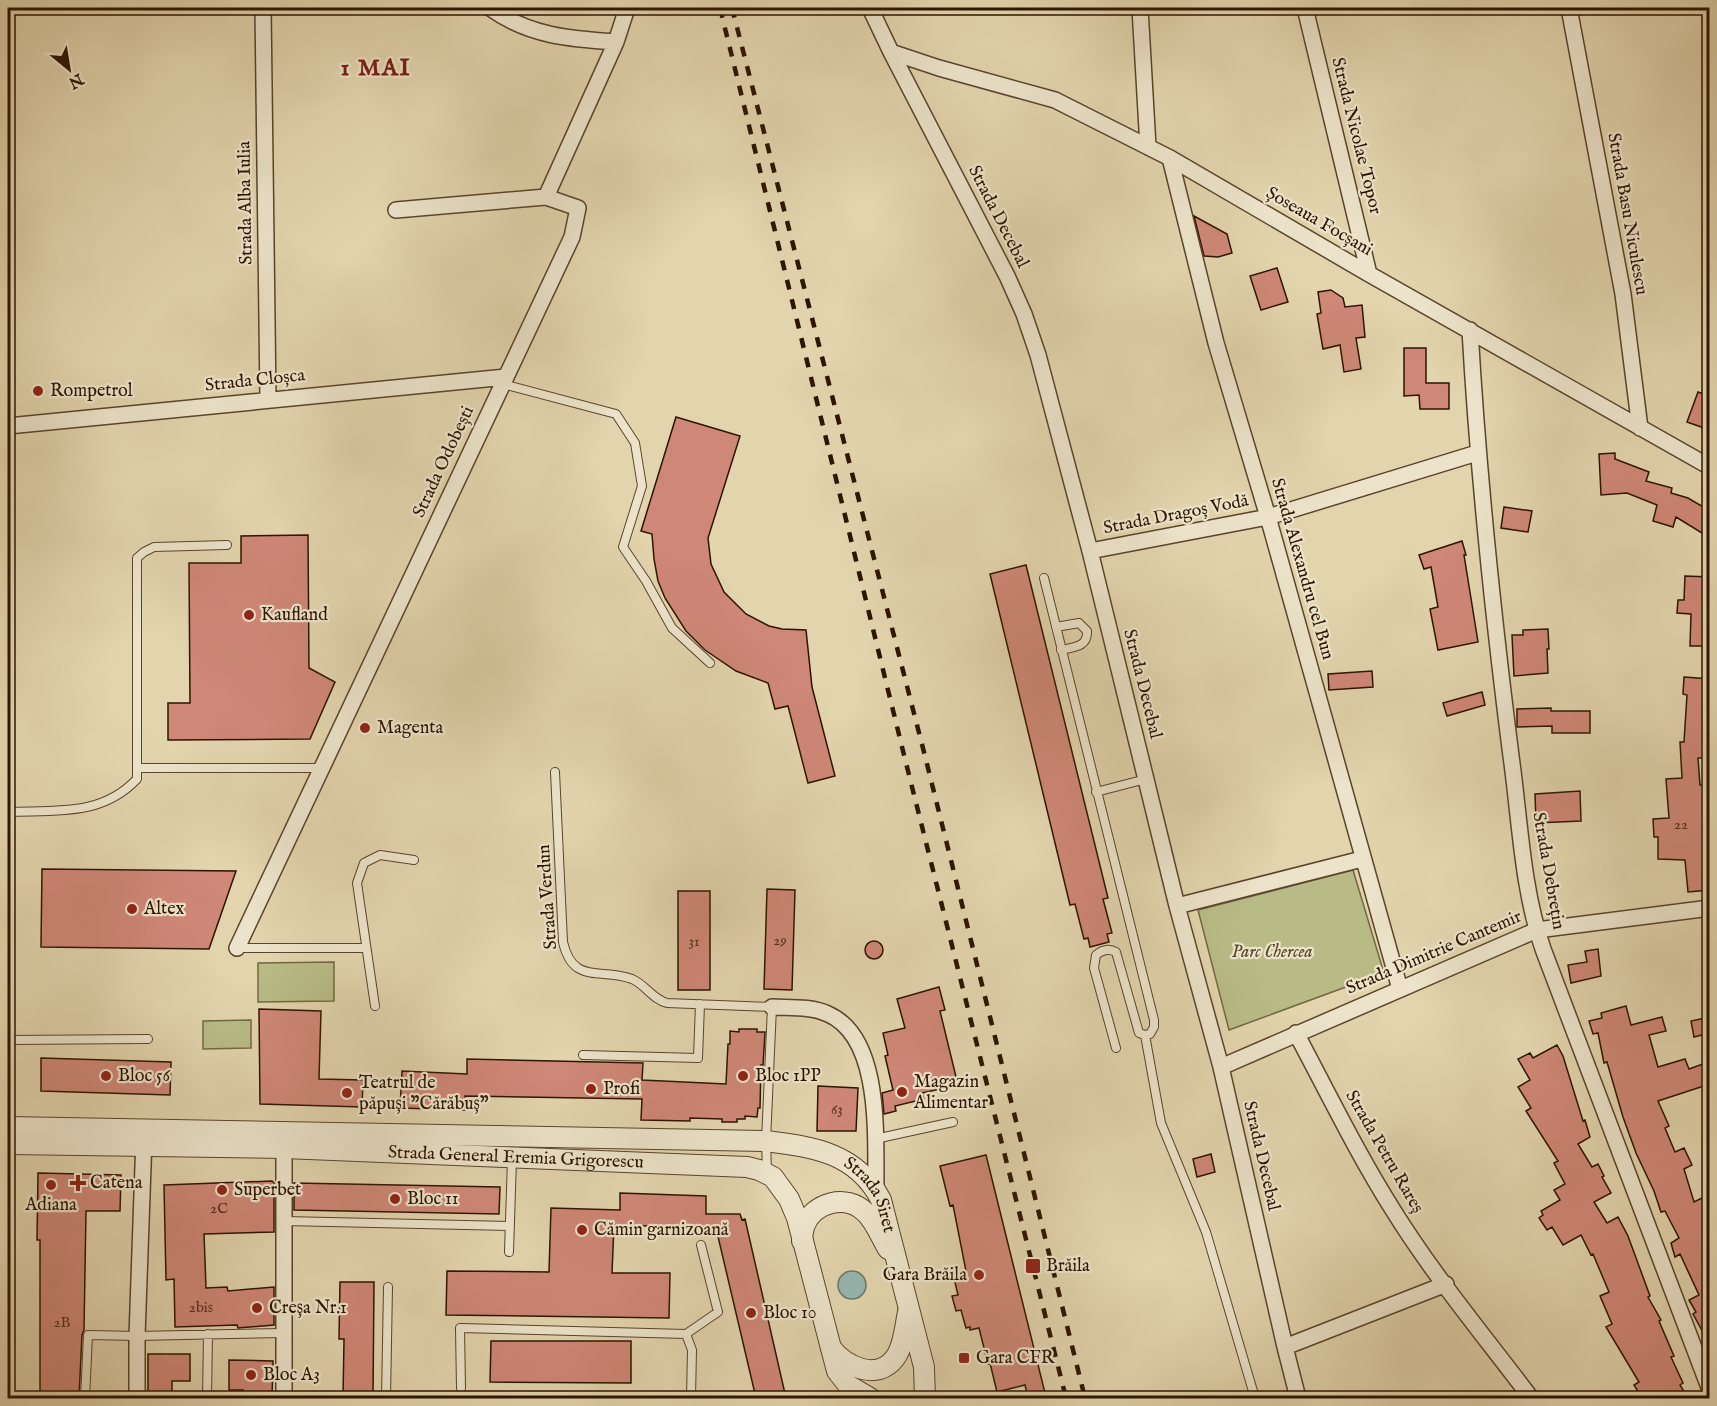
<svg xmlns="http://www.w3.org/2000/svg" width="1717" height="1406" font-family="'IM FELL English',serif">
<rect width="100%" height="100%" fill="#e2d4ad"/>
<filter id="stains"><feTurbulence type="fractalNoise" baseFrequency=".00333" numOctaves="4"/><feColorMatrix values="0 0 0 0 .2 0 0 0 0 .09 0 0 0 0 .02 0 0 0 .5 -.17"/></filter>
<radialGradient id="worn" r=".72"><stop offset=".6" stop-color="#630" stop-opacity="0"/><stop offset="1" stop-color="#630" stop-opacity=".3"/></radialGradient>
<path fill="#b8bb86" stroke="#726843" stroke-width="1.5" d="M1353,870l31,103 -155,57 -31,-120z
M334,962v39l-76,1v-39z
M251,1020v28l-48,1v-28z"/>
<path fill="#96b7b1" stroke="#6c766a" stroke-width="1.5" d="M838 1285a14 14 0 1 1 28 0a14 14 0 1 1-28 0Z"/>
<path fill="#cf8777" stroke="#2d1400" stroke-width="1.5" d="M1194,216l33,18 5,19 -14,4 -14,-1z
M1277,268l11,34 -27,8 -11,-34z
M1331,290l12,8 2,9 17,-2 3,32 -9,1 5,31 -17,3 -4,-27 -17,4 -6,-35 4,-1 -3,-21z
M1404,348h22v35h23v26h-29l-1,-14 -15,1z
M1698,392l12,4v16l-6,16 -17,-6z
M676,417l64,19 -32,102 3,26 13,28 22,22 23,12 13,3 24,1 6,57 23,89 -27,7 -20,-77 -13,3 -7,-26 -32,-12 -31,-21 -19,-19 -21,-33 -7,-17 -4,-22 -2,-25 -11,-3z
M1615,453v6l34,13 -3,9 26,7 -1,5 17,5 22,13v27l-34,-21 -3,10 -20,-6 4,-16 -30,-12 -26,2 -2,-41z
M1504,507l28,4 -4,21 -27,-4z
M308,535l1,133 26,14 -25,57 -142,1v-37h22l-1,-140h52v-27z
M1462,541l4,14h-2l14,87 -40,8 -8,-41 8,-2 -7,-40 -7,2 -5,-14z
M1026,565l82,333 -5,1 9,34 -5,1 2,8 -19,5 -2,-9 -4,1 -9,-35 -5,1 -80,-331z
M1685,576l25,1v69h-20l1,-32 -14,-1 1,-13h6z
M1548,629l1,20h-2l1,24 -34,3 -2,-41h11v-5z
M1372,671l1,16 -44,3 -1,-16z
M1684,677l26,2v79h-12l2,27h10v44l-5,1 -1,43 6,-1v18l-22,2 -3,-32 -27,-1v-22h-4l-1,-18 16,-1 -3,-39 16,-1 -2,-36h4l3,-47 -4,-1z
M1482,692l3,13 -38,11 -4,-13z
M1551,708v3h39v22h-38v-7l-35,1v-18z
M1580,791l1,30 -45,2 -1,-29z
M42,869l194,2 -27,78 -168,-2z
M767,889l28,1 -3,100 -28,-1z
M678,891h32v99h-32z
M865 950a9 9 0 1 1 18 0a9 9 0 1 1-18 0Z
M1598,949l3,27 -30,7 -3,-18 19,-3 -2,-11z
M939,987l6,23 -5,1 18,74 -36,8 2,6 -29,7 1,5 -12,3 -2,-21 11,-3 -8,-34 3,-1 -5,-22 22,-5 -8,-29z
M1626,1006l5,19 31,-8 4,14 -17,4 9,32 27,-8 4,10 14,-5 7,20 -52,17 11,25 -4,2 10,24 9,-4 8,17 -8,4 10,33 16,-8v151l-17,-31 3,-2 -7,-12 10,-5 -19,-41 -5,3 -4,-14 8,-5 -14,-27 -4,1 -7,-21 -18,-38 -13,-36 -16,-55 -3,1 -6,-30 -5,1 -4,-13 13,-3 -1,-5z
M259,1009l62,2 -2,68 44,1 -1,27 -102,-3z
M1710,1017v16l-16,4 -3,-16z
M739,1029h18v3h8l-2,33h-2l-1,43h-2l-1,9 -12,-1v3h-8v3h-15v-3l-32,-1v3l-49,-1 1,-21 -177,-3v14l-65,-2 2,-37 65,3v-15l176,4 -1,17 84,4 2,-40h2v-13l9,1z
M1557,1045l6,11 20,65 2,-1 5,17 -12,7 14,23 6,-3 6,12 -2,1 9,16 -17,9 13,21 11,-6 10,19 22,60 -2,1 13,23 -2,1 15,35 -3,1 12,26 -3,2 8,13h-46l-8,-13 5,-3 -33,-55 6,-3 -12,-28 9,-4 -16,-38 -2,1 -10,-20 -18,10 -11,-18 -5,3 -8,-12 4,-3 -2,-4 19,-11 -6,-10 11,-6 -11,-21 4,-2 -32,-50 5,-3 -13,-21 12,-7 -12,-21 12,-6 3,5z
M41,1058l130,4 -1,33 -129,-4z
M818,1086l40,2 -2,43h-39z
M1211,1154l4,18 -18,5 -4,-18z
M986,1155l59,238 -17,5 -3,-13 -28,7 -7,-29 -2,1 -9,-36 -9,2v-3l-4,1 -5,-18 -5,1 -4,-15 6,-1 -4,-17 4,-2 -1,-2 9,-3 -13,-66 -3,1 -10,-40z
M38,1173l83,2 -1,36h-34l-2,119 -2,5 -3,62h-39v-157h-3z
M272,1181l2,2v49l-70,2 2,54 21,-1 1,4 46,-4v38l-36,3 -1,-3 -62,2 -1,-48 -8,1 -2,-95z
M294,1183l206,4 -1,27 -205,-4z
M620,1193l86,3v18h34l2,6 3,-1 41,179h-30l-40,-170 -102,-3 -2,48h58l-1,45 -223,-3 1,-44 102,1 2,-64 69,2z
M340,1282h34l-1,116h-30l1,-59h-5z
M491,1341h140v42l-141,-1z
M148,1354h42v27h-18v17h-24z
M229,1360l44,1 -1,37h-29v-8h-14z"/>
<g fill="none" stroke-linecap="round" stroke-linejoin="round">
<defs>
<path id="service" d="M503,384l113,30 19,29 7,43 -19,61 23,34 26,47 38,35
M1044,578l110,442v7l-4,7 -5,1 -6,-2 -23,-81c-7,-4 -14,-2 -20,3l-2,13 22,80
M1056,627l23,-4 8,8c1,16 -13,16 -26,19
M137,768h183
M555,772l8,170c10,44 39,25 69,37 14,6 20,20 35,24l105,4 -6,134 1,31
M1096,792l50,-13
M8,812c47,-2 93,5 129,-33v-221l7,-6 10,-5 73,-2
M237,948h129
M375,1006l-18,-123 7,-20 16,-8 34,5
M1145,1035l16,88 45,109 49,166
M8,1040l140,-1
M583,1055l115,3 2,-54
M875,1139l78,-17
M284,1221l226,5
M509,1252l3,-93
M686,1334l6,16 -1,48
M461,1388l-1,-60 226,6 32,-22 -17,-67
M85,1398l3,-63 49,1 147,-3
M207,1398l1,-64
M386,1398l2,-111"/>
<path id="minor" d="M263,8l5,391
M490,8c39,28 80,31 126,34
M870,8l21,44 116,224 17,38 14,41 52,196 87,355 44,161 64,280 13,51
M1140,8l8,139
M1305,8l64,266
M1569,8l54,286 17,134
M891,52l48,16 116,32 115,58 199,116 341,193
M1170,158l46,185 52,174 132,472
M396,210l150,-13
M1470,330c8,142 23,285 41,426 9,64 11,132 32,193l167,441
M8,426l498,-49
M1090,551l178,-34 209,-64
M1177,906l185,-47
M237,948l335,-711 6,-29 -32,-11 70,-155 11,-34
M772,1007c18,1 39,-1 56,7 55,24 47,126 48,176
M1296,1033c32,60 61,120 97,177 41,66 92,127 138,188
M1221,1067l316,-137 173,-22
M1285,1347l161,-63
M137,1398v-62l7,-198
M284,1398v-250"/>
<g id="tertiary">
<path id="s1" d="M8,1127l758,14c48,6 91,12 115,59l43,167 1,31"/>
<path id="s2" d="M8,1144l276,4 463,19 12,3 14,7 16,22 8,19 40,153 11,14 22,13"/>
<path d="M802,1241c0,-4 1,-10 2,-14 9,-25 43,-34 62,-14 9,9 15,24 22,36"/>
<path d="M831,1348c14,18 46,34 64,10 9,-12 10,-32 13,-46"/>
</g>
</defs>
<use href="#service" stroke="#5a442b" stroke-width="10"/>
<use href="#minor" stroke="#5a442b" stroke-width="18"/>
<use href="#tertiary" stroke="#5a442b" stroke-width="22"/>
<use href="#service" stroke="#ece3ca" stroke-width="8"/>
<use href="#minor" stroke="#ece3ca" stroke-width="15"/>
<use href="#tertiary" stroke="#ece3ca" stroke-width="20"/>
<path stroke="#2d1400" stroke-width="1.5" d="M8,647l2,-639
M8,1039v1"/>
<path stroke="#2d1400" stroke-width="4.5" stroke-dasharray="10 10" stroke-linecap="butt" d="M720,8l184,747 162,643
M732,8l193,748 160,642"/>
</g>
<g fill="#8f2418" stroke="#ece3ca" stroke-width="2">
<circle cx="38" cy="391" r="6"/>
<circle cx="249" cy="615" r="6"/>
<circle cx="365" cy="728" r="6"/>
<circle cx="132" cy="909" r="6"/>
<circle cx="106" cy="1076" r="6"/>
<circle cx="743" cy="1076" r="6"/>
<circle cx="591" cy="1089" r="6"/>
<circle cx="902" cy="1092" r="6"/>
<circle cx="347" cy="1093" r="6"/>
<path d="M75 1174h6v6h6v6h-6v6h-6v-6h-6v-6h6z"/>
<circle cx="51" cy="1185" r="6"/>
<circle cx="222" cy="1190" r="6"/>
<circle cx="395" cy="1199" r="6"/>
<circle cx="582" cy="1230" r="6"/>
<rect x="1025" y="1258" width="16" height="16" rx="3"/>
<circle cx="979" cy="1275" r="6"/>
<circle cx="257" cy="1308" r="6"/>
<circle cx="751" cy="1313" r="6"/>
<rect x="958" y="1352" width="12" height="12" rx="3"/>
<circle cx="251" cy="1375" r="6"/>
</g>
<g text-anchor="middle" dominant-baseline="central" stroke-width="4.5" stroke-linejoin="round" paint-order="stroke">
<g font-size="15" fill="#56311e">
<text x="1681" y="824">22</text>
<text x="780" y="940">29</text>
<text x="694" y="941">31</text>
<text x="837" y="1109">63</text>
<text x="219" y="1208">2C</text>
<text x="201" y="1307">2bis</text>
<text x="62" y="1322">2B</text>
</g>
<g font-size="18" fill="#2d1400" stroke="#ece3ca">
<text transform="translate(1356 136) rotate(76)">Strada Nicolae Topor</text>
<text transform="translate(246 203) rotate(-91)">Strada Alba Iulia</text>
<text transform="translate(1627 214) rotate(80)">Strada Basu Niculescu</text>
<text transform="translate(998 217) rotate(63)">Strada Decebal</text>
<text transform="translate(1319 222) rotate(30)">Șoseaua Focșani</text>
<text transform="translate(255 381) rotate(-6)">Strada Cloșca</text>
<text transform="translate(444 462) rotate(-65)">Strada Odobești</text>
<text transform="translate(1176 515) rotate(-11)">Strada Dragoș Vodă</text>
<text transform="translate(1302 569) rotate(74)">Strada Alexandru cel Bun</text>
<text transform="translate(1142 684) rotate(76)">Strada Decebal</text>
<text transform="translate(1548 871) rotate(80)">Strada Debrețin</text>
<text transform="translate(548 897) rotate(-94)">Strada Verdun</text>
<text transform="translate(1434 953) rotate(-23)">Strada Dimitrie Cantemir</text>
<text transform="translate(1384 1152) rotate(60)">Strada Petru Rareș</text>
<text transform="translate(1261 1156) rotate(77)">Strada Decebal</text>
<text stroke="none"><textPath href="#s2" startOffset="508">Strada General Eremia Grigorescu</textPath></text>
<text stroke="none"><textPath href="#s1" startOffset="884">Strada Siret</textPath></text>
</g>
<g font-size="18" fill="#2d1400" stroke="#ece3ca" text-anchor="start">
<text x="50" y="391">Rompetrol</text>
<text x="261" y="615">Kaufland</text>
<text x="377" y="728">Magenta</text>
<text x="144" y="909">Altex</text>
<text x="118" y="1076">Bloc 56</text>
<text x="755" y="1076">Bloc 1PP</text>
<text x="914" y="1082">Magazin<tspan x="914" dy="21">Alimentar</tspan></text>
<text x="359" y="1083">Teatrul de<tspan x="359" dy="21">păpuși "Cărăbuș"</tspan></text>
<text x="603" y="1089">Profi</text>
<text x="90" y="1183">Catena</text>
<text x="234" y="1190">Superbet</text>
<text x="407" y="1199">Bloc 11</text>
<text x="51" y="1205" text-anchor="middle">Adiana</text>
<text x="594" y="1230">Cămin garnizoană</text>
<text x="1046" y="1266">Brăila</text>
<text x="967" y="1275" text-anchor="end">Gara Brăila</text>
<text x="269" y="1308">Creșa Nr.1</text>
<text x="763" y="1313">Bloc 10</text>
<text x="976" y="1358">Gara CFR</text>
<text x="263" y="1375">Bloc A3</text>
</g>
<g font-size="18" font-style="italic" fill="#574628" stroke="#ece3ca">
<text x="1272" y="952">Parc Chercea</text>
</g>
<g font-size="24" font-weight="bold" letter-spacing="1.5" fill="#7a1f14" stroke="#ece3ca">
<text x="376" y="68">1 MAI</text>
</g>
</g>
<rect width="1717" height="1406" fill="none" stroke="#e2d4ad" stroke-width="30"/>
<rect x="9" y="9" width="1699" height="1388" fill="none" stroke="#2d1400" stroke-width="3"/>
<rect x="15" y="15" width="1687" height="1376" fill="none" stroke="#2d1400" stroke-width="1.5"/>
<g transform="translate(69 69) rotate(150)" stroke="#ece3ca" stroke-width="4.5" paint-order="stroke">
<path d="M0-4.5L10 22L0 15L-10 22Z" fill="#2d1400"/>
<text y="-9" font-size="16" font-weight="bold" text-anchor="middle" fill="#2d1400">N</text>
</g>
<rect width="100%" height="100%" filter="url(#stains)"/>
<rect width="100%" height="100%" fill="url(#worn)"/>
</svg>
